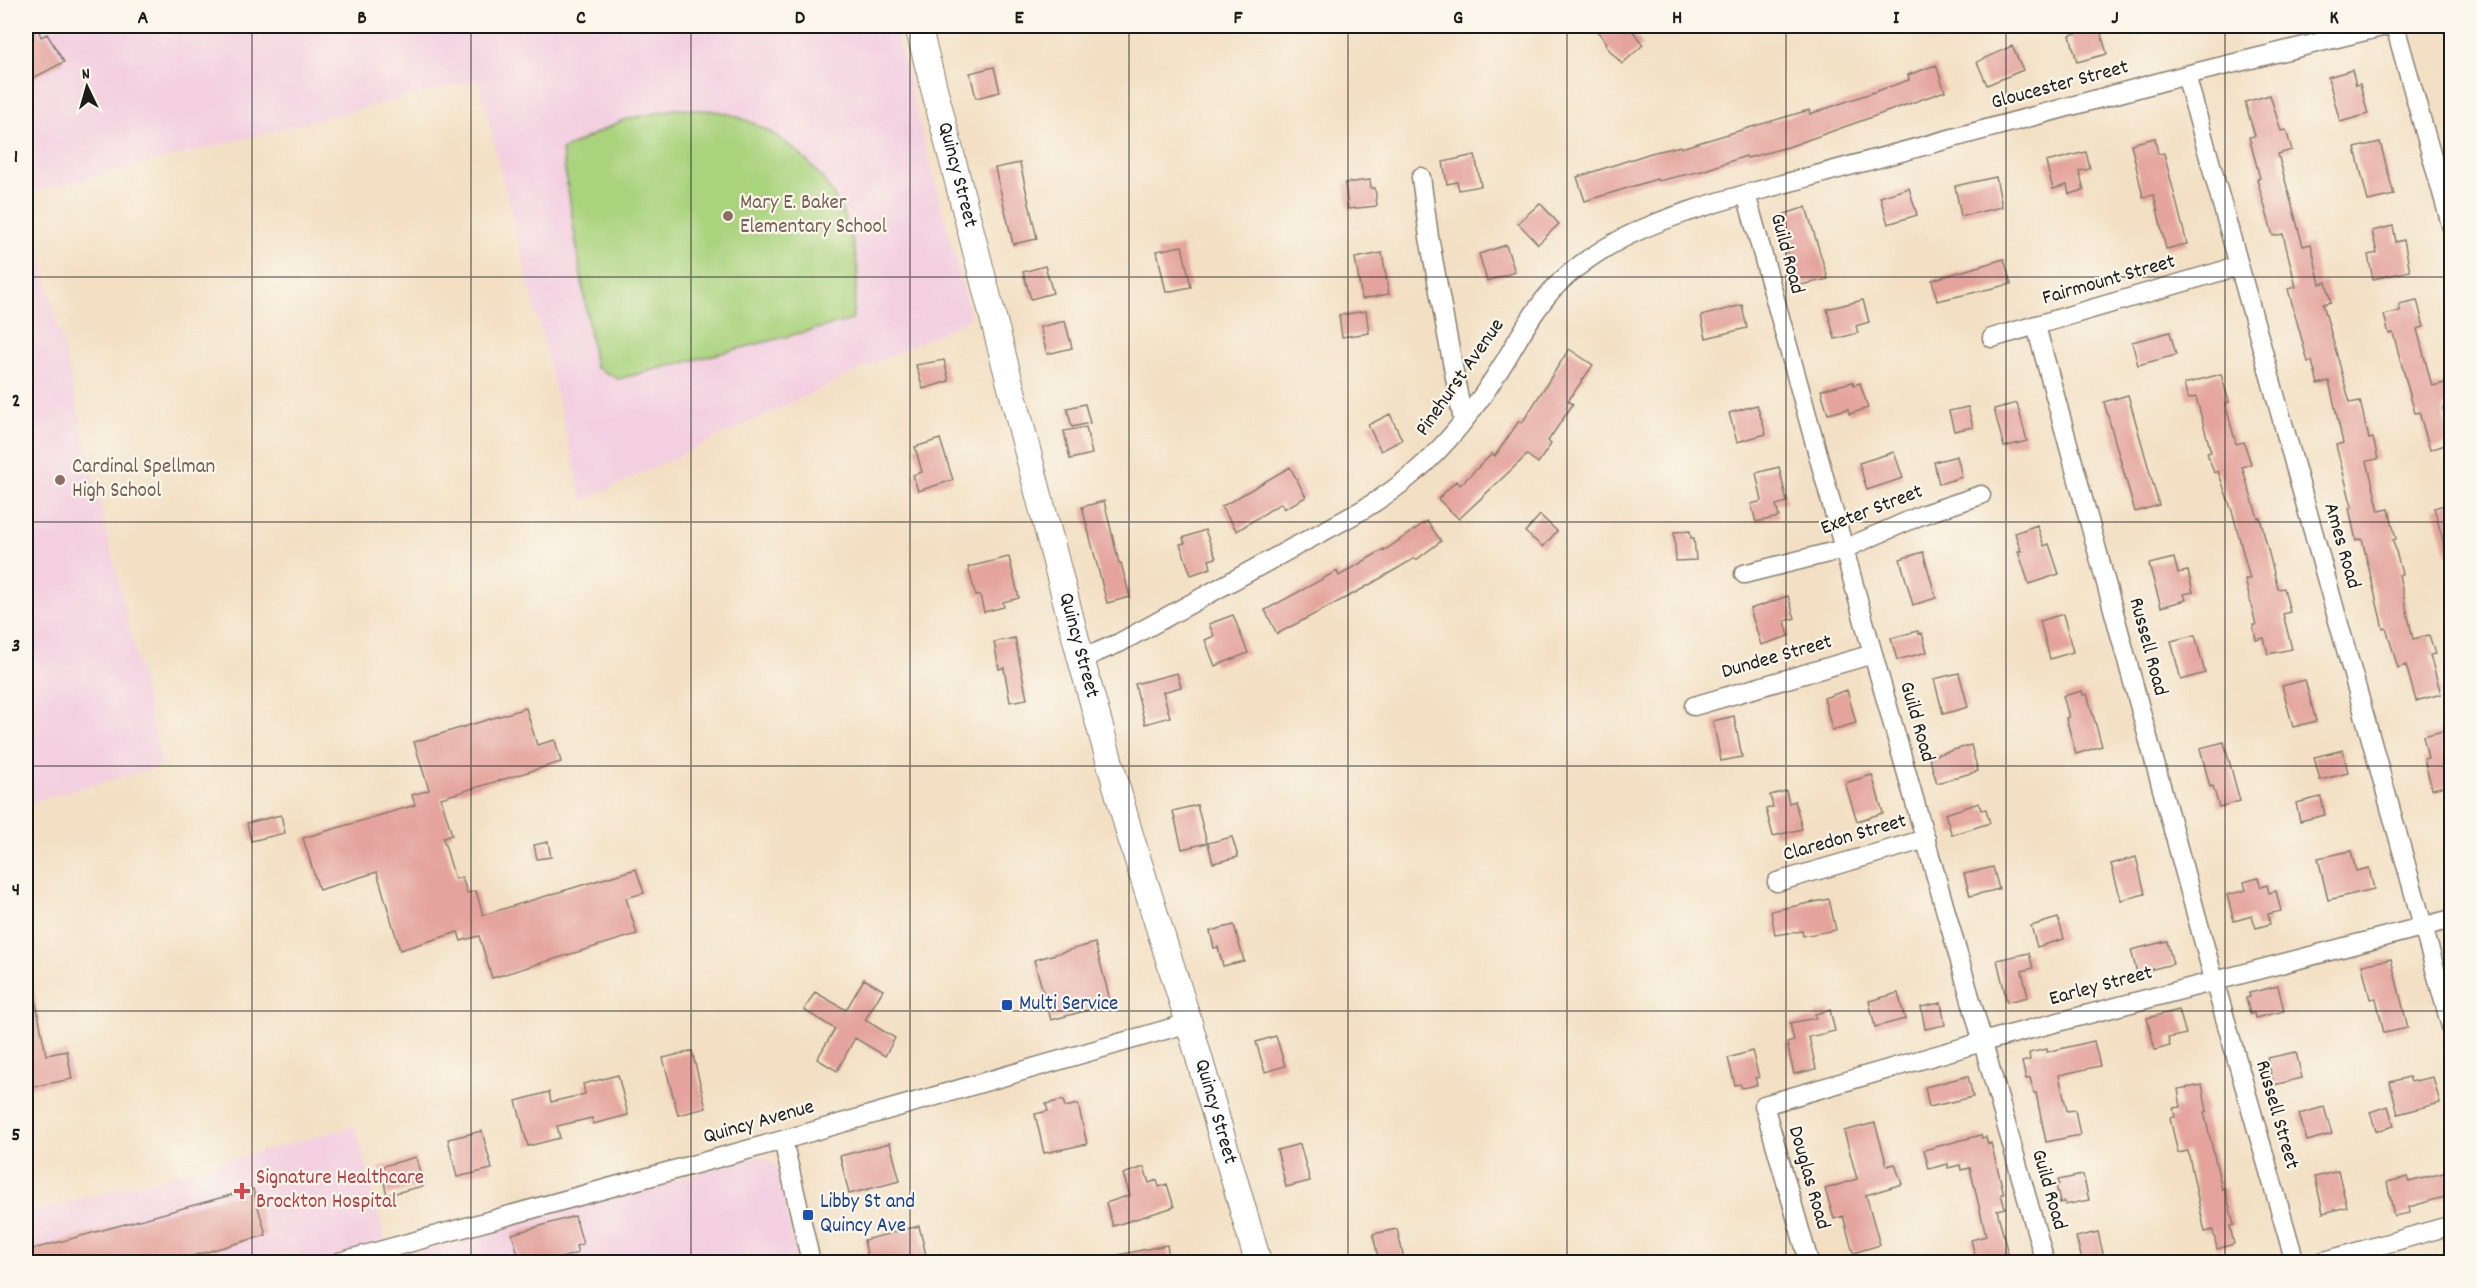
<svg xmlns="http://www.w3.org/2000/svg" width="2477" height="1288" font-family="Dekko,sans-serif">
<rect width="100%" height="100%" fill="#fbf7ec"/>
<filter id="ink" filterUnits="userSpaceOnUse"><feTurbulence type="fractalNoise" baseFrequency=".0167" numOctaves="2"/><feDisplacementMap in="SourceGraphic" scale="12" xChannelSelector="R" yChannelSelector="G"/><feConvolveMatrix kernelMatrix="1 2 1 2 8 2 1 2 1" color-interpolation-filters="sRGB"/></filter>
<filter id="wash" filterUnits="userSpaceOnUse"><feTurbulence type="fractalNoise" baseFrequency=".008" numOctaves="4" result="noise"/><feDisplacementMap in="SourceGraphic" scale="24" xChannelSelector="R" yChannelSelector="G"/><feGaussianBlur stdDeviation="1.35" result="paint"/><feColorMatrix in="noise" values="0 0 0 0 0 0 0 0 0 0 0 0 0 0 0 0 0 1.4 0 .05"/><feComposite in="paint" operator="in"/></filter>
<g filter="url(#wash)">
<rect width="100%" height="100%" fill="#f3e0c4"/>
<path fill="#f3cfe0" d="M26,26h868l77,292 -388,183 -105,-422 -451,115 135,572 -136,37z
M356,1126l34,134 368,-103 9,2 10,8 21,95h-772v-48z"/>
<path fill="#aad37e" stroke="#63784d" stroke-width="1.5" d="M675,109c17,1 38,0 54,5 70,22 119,79 128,151 2,17 -3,38 -5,55l-234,59 -23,-12 -33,-217 61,-30z"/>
<g id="blocks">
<path fill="#e4a49d" d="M26,26h11l4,11 6,-3 17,28 -38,20z
M1593,26h36l14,19 -21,19 -17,-19 2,-2z
M2099,26l8,28 -30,8 -7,-27z
M2012,46l11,24 -36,15 -10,-23z
M1936,65l9,26 -157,56 -41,11 -1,-2 -44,15 -44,10 -1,-2 -72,22 -8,-24 74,-24 30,-7v2l128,-38 1,4 99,-34 -1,-5z
M994,67l6,25 -24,6 -6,-25z
M2352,70l4,15 4,-1 8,30 -28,8 -12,-45z
M2270,95l11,36 5,-1 6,20 -14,4 25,92 8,-2 9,40 6,-2 5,20 -8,2 27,99 10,-2 9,38 4,-1 5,21 -11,2 12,50 10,-2 7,30 -3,1 9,34 -3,1 14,64 16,-4 6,19 -5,1 11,39 -25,7 -10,-36 -8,3 -12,-40 -3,1 -21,-90 -6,2 -7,-33 3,-1 -16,-62 7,-2 -14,-62 -11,3 -6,-23 -4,1 -20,-73 8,-2 -13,-53 -10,2 -16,-57 3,-1 -11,-41 6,-1 -10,-34z
M2155,138l3,16 6,-1 23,91 -21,5 -12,-54 -11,2 -12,-53z
M2380,142l14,53 -26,6 -13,-53z
M2086,152l4,17 -11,2 5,19 -15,4 -2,-9 -14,4 -7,-27z
M1475,155l6,31 -22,4 -2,-8 -10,2 -4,-22z
M1020,163l17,76 -24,5 -18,-76z
M1996,177l6,30 -41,9 -6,-30z
M1370,180l1,8h4l2,18 -29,3 -3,-26z
M1909,188l8,27 -29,9 -8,-27z
M1540,203l19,21 -21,20 -20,-21z
M1806,207l22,72 -32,7 -14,-56 4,-1 -4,-14z
M2393,226l3,16 8,-2 6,31 -37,8 -5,-24 9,-2 -5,-22z
M1506,245l9,27 -28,9 -8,-27z
M1182,246l9,41 -25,5 -9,-41z
M1382,253l7,41 -27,5 -7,-41z
M2004,259l7,25 -74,17 -5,-21z
M1045,266l8,27 -22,6 -8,-27z
M1863,300l6,22 -13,4 2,7 -23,6 -8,-30z
M2417,300l7,27 -7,2 15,57 13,-3 6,21 -8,4 8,35 -21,7 -11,-38 -4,1 -22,-80 -4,1 -5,-19 16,-4 -1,-7z
M1742,305l5,23 -41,10 -5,-22z
M1366,311l3,22 -27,4 -3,-22z
M1065,321l7,27 -25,6 -7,-27z
M2170,332l6,23 -38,10 -6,-23z
M1569,349l24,16 -25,36 5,3 -25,37 3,3 -13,19 -11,-8 -68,64 -21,-20 18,-18 4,4 32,-31 3,2 24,-35 3,2z
M944,360l5,21 -26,8 -7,-24z
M2221,374l8,28 -4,1 11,41 8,-2 7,22 -9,3 16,51h2l18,71 6,-1 6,24 -7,2 9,35 -24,5 -4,-16 -8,2 -3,-15h3l-11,-46h5l-17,-65 -15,-43 -4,2 -7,-20 4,-1 -15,-55 -8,2 -4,-15z
M1853,382l1,3 6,-2 8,25 -19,6 -1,-5 -20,5 -7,-24z
M2128,395l31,110 -24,7 -31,-110z
M2017,403l10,38 -23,6 -10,-38z
M1085,404l5,19 -18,4 -5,-19z
M1757,405l9,29 -29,8 -8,-29z
M1968,407l5,20 -19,4 -5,-20z
M1390,414l12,26 -21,11 -13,-26z
M1086,427l6,27 -22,5 -6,-28z
M940,439l13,41 -35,11 -5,-16 9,-3 -7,-25z
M1894,452l9,26 -36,12 -8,-27z
M1957,456l5,21 -23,7 -5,-22z
M1290,467l16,30 -22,12 -3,-6 -44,28 -16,-24z
M1779,467l8,35 -11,3 3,12 -23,5 -5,-18 11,-3 -6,-28z
M1104,501l15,62h2l9,34 -23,6 -25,-96z
M2451,503v51l-4,1 -13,-47z
M1540,515l17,16 -14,16 -18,-15z
M1427,521l14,20 -25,19 -1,-2 -51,30 -87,46 -12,-24 72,-39 2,5 45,-27 1,1z
M2037,525l7,21 5,-2 10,30 -30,10 -11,-33h3l-6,-18z
M1205,530l11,28 -7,2 2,8 -20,7 -11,-31 5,-1 -2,-5z
M1690,531l1,7h3l2,22 -20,1 -2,-29z
M1923,552l13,46 -23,7 -13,-46z
M1009,557l10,41 -16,4 1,5 -20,5 -4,-17 -4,1 -8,-29z
M2174,558l4,15 10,-2 5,21 -9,2 2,6 -25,7 -12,-43z
M1788,596l7,22 -10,3 4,15 -28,9 -11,-36z
M2063,614l10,38 -23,7 -10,-38z
M1233,615l15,38 -33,13 -10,-26 9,-4 -5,-12z
M1918,631l1,3 3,-1 5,19 -30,8 -6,-22z
M2195,635l10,38 -24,7 -10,-39z
M1015,638l12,61 -17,3 -6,-34 -5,1 -5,-27z
M1177,673l4,14 -18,5 7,25 -25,7 -10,-40z
M1959,673l9,34 -25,7 -9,-35z
M2305,680l11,41 -23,6 -11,-41z
M1847,690l9,33 -24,7 -8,-32z
M2082,691l1,4 4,-1 15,52 -26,8 -10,-36 3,-1 -6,-21z
M526,708l11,37 18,-5 6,22 -120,36 11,37 -9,3 12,41 7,-2 5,16 9,-2 7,24 153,-46 8,24 -18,5 11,36 -145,44 -13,-42 -18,5 -3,-9 -58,18 -23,-78 -58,18 -16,-52 112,-33 -3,-10 17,-5 -15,-48z
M1734,716l8,41 -21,4 -8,-40z
M2447,730l4,20v35l-19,4 -8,-30 4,-1 -5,-22z
M2224,742l16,59 -21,6 -6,-21 -3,1 -10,-39z
M1971,745l7,26 -41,12 -8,-26z
M2343,750l5,23 -28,7 -6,-23z
M1872,775l11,38 -26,8 -12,-38z
M1786,791l3,12 6,-2 7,28 -29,7 -7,-27 7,-2 -3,-12z
M2321,797l4,18 -25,6 -4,-18z
M1979,803l2,7 5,-1 4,14 -38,12 -7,-21z
M1197,805l10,38 -25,6 -9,-38z
M281,815l4,18 -34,8 -4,-18z
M1232,837l6,20 -25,6 -5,-20z
M548,842l3,15 -14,2 -3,-14z
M2351,851l5,20 13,-3 5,21 -46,11 -10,-42z
M2136,857l9,37 -24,6 -10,-36z
M1993,867l6,22 -29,7 -6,-22z
M2258,878l3,9 6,-2 2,8 7,-2 5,20 -13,3 2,10 -14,4 -4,-12 -18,5 -7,-26 19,-5 -2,-8z
M1829,899l7,31 -33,6 -1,-5 -27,4 -4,-24z
M2058,918l6,21 -27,8 -6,-21z
M1234,925l10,36 -21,5 -5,-19 -4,1 -4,-17z
M2167,941l6,23 -36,9 -6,-23z
M1095,943l16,61 -60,16 -17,-60z
M2029,953l4,15 -11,3 6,26 -21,5 -10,-42z
M2391,959l17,69 -24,5 -8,-35 -6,1 -8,-34z
M864,979l19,11 -18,30 30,18 -10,18 -30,-18 -18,33 -20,-12 18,-30 -31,-19 11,-18 31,18z
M2278,986l6,25 -29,7 -1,-5 -4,1 -4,-16 4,-1 -1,-4z
M33,987l13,68 21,-4 5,28 -46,9v-100z
M1898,993l7,26 -30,8 -6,-26z
M1941,1003l4,22 -20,4 -4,-22z
M1830,1010l5,21 -26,6 7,32 -22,5 -7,-31 7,-2 -4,-18 26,-5 -1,-4z
M2179,1010l7,24 -18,4 2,8 -15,4 -8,-32z
M1276,1036l9,30 -20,6 -9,-30z
M2094,1041l6,25 -41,9 8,36 8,-1 5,25 -34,7 -10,-49h-2l-4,-15 -4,1 -4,-17 8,-2 -1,-7 18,-4v3z
M692,1051l14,57 -28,7 -15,-57z
M1752,1051l7,26 -4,1 2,7 -15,3 -2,-4 -5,1 -7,-27z
M2296,1052l6,26 -28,7 -7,-27z
M618,1075l10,40 -35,9 -1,-6 -35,8 3,12 -32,8 -12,-45 33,-9 2,10 34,-8 -2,-10z
M1968,1076l5,21 -44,10 -4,-20z
M2409,1077l2,5 22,-5 7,26 -42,11 -8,-32z
M2202,1085l5,26 -3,1 18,77 3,-1 9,37 -4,1 4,18 -17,5 -4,-19 -8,2 -17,-81 -10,2 -8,-35 5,-1 -2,-9 8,-1 -3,-18z
M1063,1100l2,7 13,-3 9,40 -43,9 -9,-39 13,-3 -2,-7z
M2388,1106l6,20 -18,5 -6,-19z
M2324,1107l8,27 -25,7 -8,-27z
M1875,1123l12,43 8,-2 7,20 -36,11 14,50 -27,8 -10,-37 -9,3 -9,-30 32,-10 -13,-48z
M482,1131l10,38 -35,8 -9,-38z
M1981,1135l1,3 4,-1 2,7 3,-1 13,51h-3l4,14 -8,2 12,48 -17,5h-15l-6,-23 15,-4 -16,-68 -9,2 -1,-5 -12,3v-4l-19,5 -5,-19z
M890,1143l10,38 -51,13 -9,-38z
M1300,1144l10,37 -24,6 -9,-37z
M416,1157l7,29 -36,9 -7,-28z
M1144,1167l5,16 8,-3 2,7 8,-3 7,23 -61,19 -7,-23 24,-8 -7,-21z
M2338,1171l9,36 -24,6 -8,-36z
M2451,1171v24l-42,12 1,6 -16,3 -7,-34 21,-5 1,5z
M2083,1175l6,25 -24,5 -1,-3 -4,1 -4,-18 3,-1 -1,-4z
M253,1189l13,46 -98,28h-142v-12z
M575,1216l8,28 -7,2 2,7 -33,10h-10l-2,-6 -13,4 -8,-27z
M919,1226l7,29 -13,3 1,5h-45l-5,-23z
M1397,1229l8,34h-26l-6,-29z
M2098,1232l6,26 -21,5 -7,-26z
M1167,1245l3,18h-51l-1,-8z"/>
</g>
</g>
<g filter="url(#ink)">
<use href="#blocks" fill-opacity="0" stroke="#887e70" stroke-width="1.5"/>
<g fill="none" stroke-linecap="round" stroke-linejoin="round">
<defs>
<path id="street" d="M2395,26l57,202
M2186,75l266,955
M1421,177l8,60 34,184
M1746,194l127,460 172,608
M2036,326l178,654 81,282
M1992,338l247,-72
M1744,574l100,-25 80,-35 57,-19
M1081,659l38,-16c59,-32 117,-64 175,-96 41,-22 85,-43 120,-74 37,-31 66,-71 91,-112 15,-25 29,-51 48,-72 52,-54 123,-75 193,-95l440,-119 200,-49
M1694,706l179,-52
M1777,882l149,-43
M783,1140l28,122
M339,1262l444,-122 406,-117
M1809,1262l-45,-157 218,-63 470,-123
M2321,1262l131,-37"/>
<g id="secondary">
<path id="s1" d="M918,26l163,633 49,176 59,188 69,239"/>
</g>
</defs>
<use href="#street" stroke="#887e70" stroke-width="21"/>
<use href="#secondary" stroke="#887e70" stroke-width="28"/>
<use href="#street" stroke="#fff" stroke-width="18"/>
<use href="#secondary" stroke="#fff" stroke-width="26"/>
</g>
</g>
<path fill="none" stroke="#1c1c1c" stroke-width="1.5" stroke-opacity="0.55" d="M252,26v1236M471,26v1236M691,26v1236M910,26v1236M1129,26v1236M1348,26v1236M1567,26v1236M1786,26v1236M2006,26v1236M2225,26v1236M26,277h2426M26,522h2426M26,766h2426M26,1011h2426"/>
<g fill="#8d6e63" stroke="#fbf7ec" stroke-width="2">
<circle cx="728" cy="216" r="6"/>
<circle cx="60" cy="480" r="6"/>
</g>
<g fill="#1a4fb4" stroke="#fbf7ec" stroke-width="2">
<rect x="1001" y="999" width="12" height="12" rx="3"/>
<rect x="802" y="1209" width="12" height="12" rx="3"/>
</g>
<path fill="#e0444e" stroke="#fbf7ec" stroke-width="2" d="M239 1182h6v6h6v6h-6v6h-6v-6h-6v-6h6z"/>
<g text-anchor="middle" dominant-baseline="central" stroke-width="4.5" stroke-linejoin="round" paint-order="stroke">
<g font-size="21" fill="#1c1c1c" stroke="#fbf7ec">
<text transform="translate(2060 86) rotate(-15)">Gloucester Street</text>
<text stroke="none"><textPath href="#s1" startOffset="154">Quincy Street</textPath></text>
<text transform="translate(1786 254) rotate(75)">Guild Road</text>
<text transform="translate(2109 281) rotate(-16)">Fairmount Street</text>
<text transform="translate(1461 378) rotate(-55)">Pinehurst Avenue</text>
<text transform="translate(1872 511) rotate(-21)">Exeter Street</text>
<text transform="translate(2341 546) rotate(74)">Ames Road</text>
<text stroke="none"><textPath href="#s1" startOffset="640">Quincy Street</textPath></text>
<text transform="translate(2147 647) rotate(75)">Russell Road</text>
<text transform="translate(1777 658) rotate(-16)">Dundee Street</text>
<text transform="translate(1916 722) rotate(74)">Guild Road</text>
<text transform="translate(1845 839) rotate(-16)">Claredon Street</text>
<text transform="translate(2101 987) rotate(-15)">Earley Street</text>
<text stroke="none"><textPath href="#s1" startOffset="1126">Quincy Street</textPath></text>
<text transform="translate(2276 1115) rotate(74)">Russell Street</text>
<text transform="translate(759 1123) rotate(-16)">Quincy Avenue</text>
<text transform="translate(1808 1178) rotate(74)">Douglas Road</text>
<text transform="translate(2048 1190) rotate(74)">Guild Road</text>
</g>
<g font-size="21" fill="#785e54" stroke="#fbf7ec" text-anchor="start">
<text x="740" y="204">Mary E. Baker<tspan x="740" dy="24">Elementary School</tspan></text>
<text x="72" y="468">Cardinal Spellman<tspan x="72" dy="24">High School</tspan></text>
</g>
<g font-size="21" fill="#164399" stroke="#fbf7ec" text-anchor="start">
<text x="1019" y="1005">Multi Service</text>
<text x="820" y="1203">Libby St and<tspan x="820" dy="24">Quincy Ave</tspan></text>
</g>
<g font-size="21" fill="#be3a42" stroke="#fbf7ec" text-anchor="start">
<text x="256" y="1179">Signature Healthcare<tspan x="256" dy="24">Brockton Hospital</tspan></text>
</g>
</g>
<rect width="2477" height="1288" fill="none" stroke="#fbf7ec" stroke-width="66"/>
<g transform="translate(87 87) rotate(355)" stroke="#fbf7ec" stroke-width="4.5" paint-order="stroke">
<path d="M0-4.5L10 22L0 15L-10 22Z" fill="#1c1c1c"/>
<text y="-9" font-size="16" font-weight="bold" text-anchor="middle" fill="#1c1c1c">N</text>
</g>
<rect x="33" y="33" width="2411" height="1222" fill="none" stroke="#1c1c1c" stroke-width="2"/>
<g font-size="20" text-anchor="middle" font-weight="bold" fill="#1c1c1c">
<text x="143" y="23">A</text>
<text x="362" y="23">B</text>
<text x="581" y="23">C</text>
<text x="800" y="23">D</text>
<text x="1019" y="23">E</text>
<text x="1238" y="23">F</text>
<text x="1458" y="23">G</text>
<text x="1677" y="23">H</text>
<text x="1896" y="23">I</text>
<text x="2115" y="23">J</text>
<text x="2334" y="23">K</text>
<text x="16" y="162">1</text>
<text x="16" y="406">2</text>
<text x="16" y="651">3</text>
<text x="16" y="895">4</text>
<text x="16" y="1140">5</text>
</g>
</svg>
